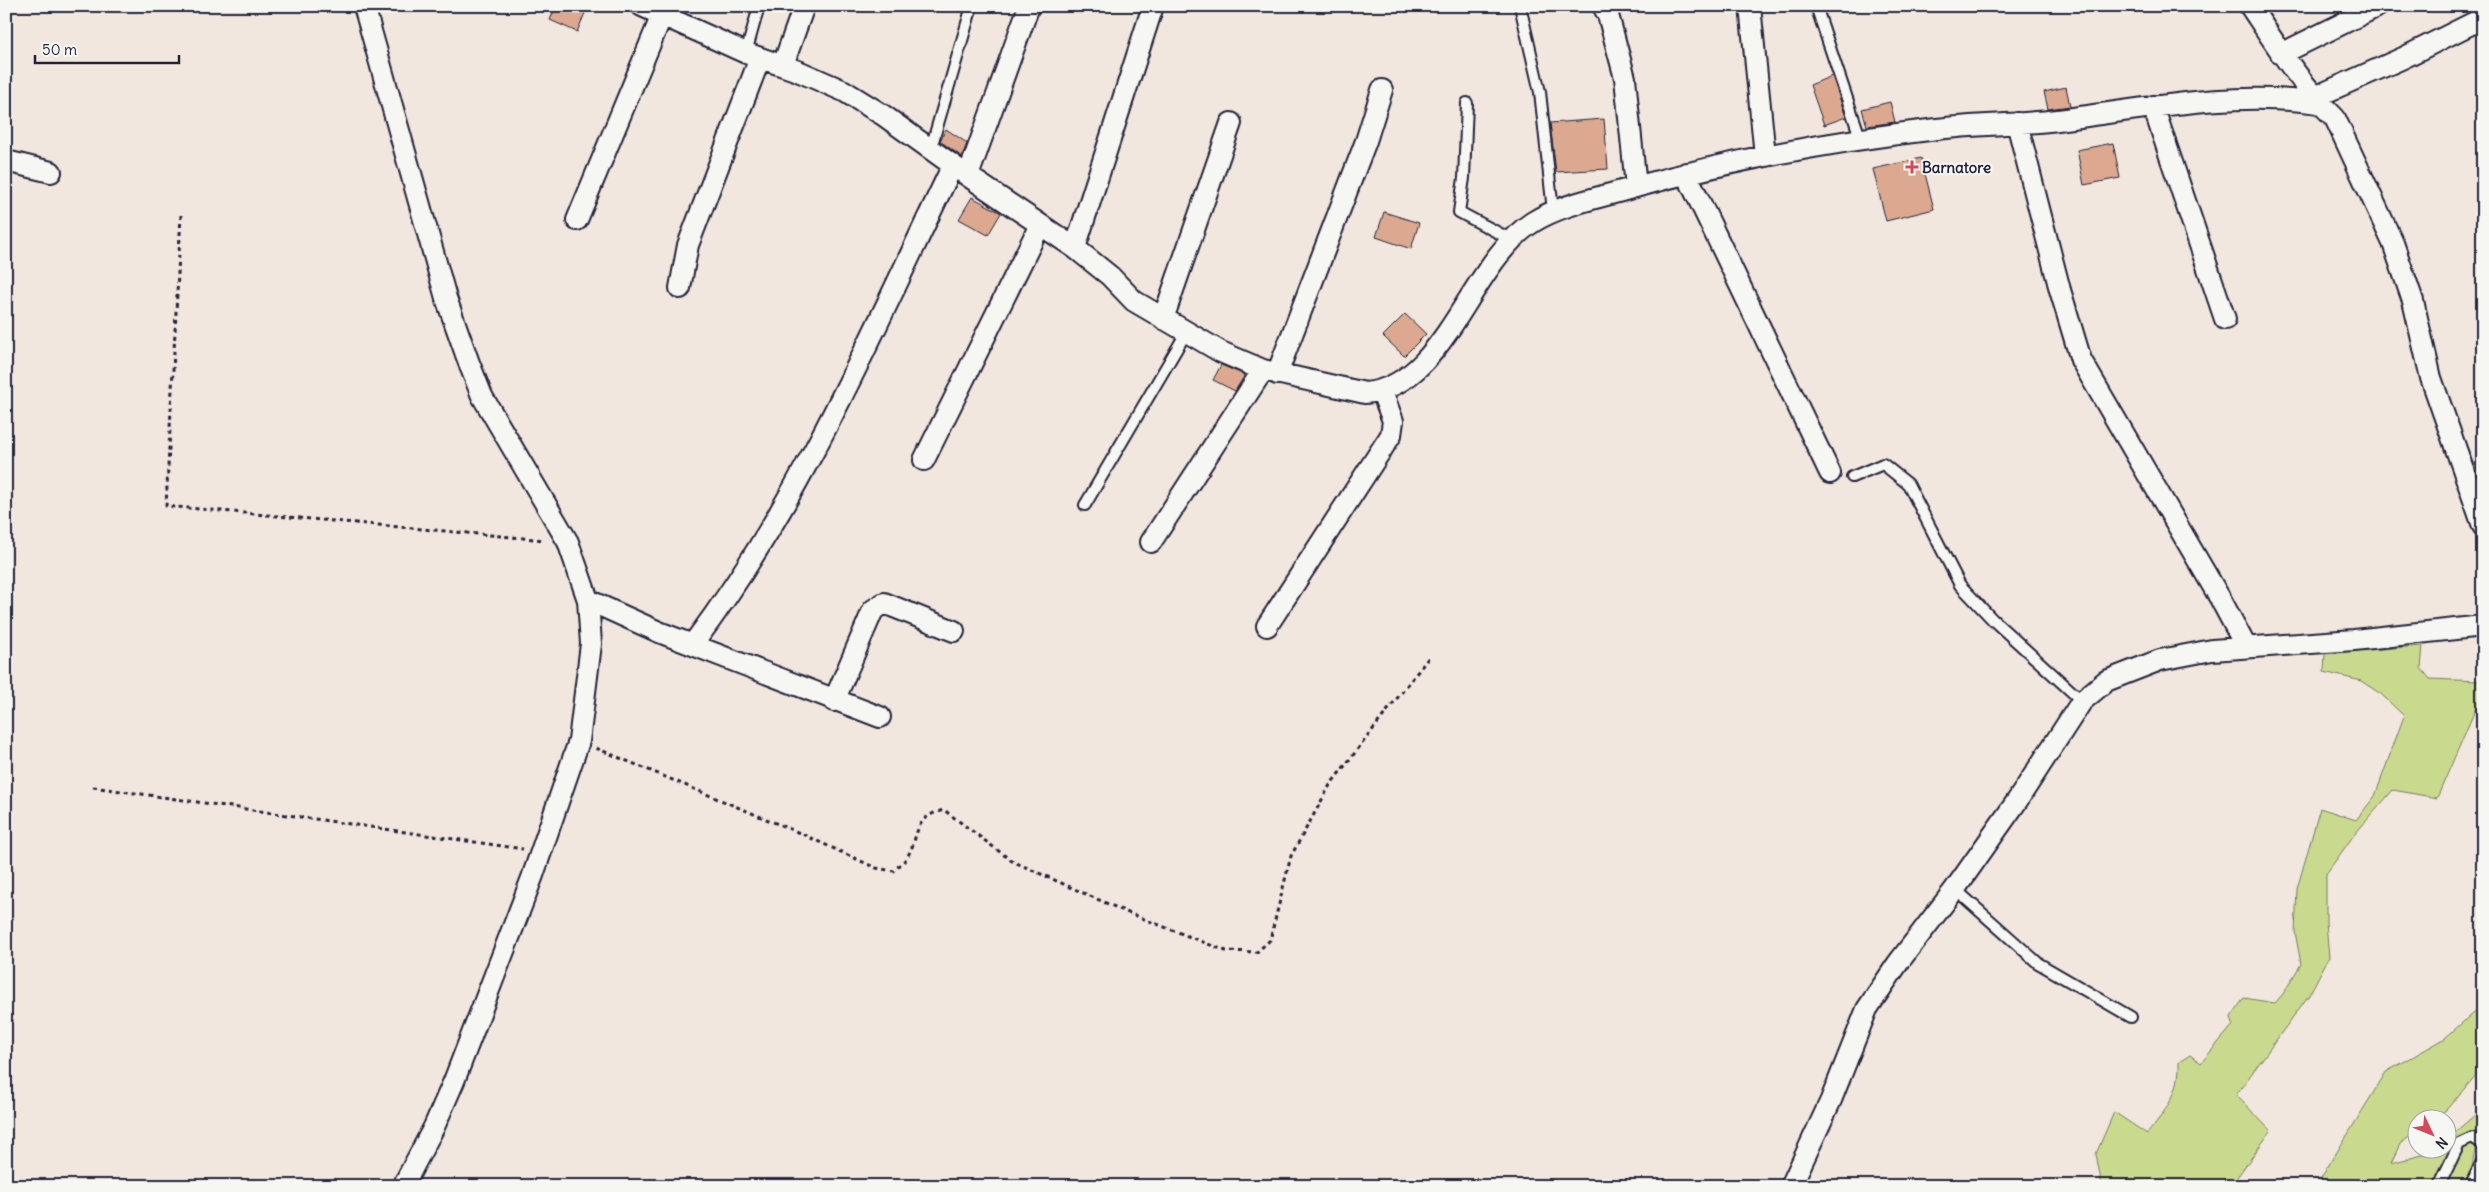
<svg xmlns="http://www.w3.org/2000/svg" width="2489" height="1192" font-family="Delius,sans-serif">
<rect width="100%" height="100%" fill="#f1e7de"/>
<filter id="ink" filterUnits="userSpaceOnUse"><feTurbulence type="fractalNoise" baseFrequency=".02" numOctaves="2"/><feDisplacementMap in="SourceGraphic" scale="10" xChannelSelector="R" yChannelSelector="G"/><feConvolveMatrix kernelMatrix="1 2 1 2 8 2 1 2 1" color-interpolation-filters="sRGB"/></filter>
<g filter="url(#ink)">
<path fill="#c9d98d" stroke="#767e64" d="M2423,646l-2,22 9,11 51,2 -2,20 -42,97 -44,-8 -39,45 -28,39v49l3,34 -20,38 -73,100 35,36 -36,49 10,6h-143l-6,-32 18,-42 33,22c19,-24 33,-41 32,-72l11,-7 11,8 32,-38 -2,-8 13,-19 31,5 8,-9 18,-30 -6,-32 2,-43 23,-81 36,12 19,-24 29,-80 -23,-22 -20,-13 -37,-9 1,-19z
M2483,1004v63l-37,43 -13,9 -17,1v12l-16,12 -9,19 39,-10 4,-3h12l1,-11 36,-31v33l-8,8 -6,37h-153l70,-114 58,-33z"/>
<path fill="#dca990" stroke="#22223b" d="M556,6h32l-11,26 -27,-12z
M1832,76l14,41 -22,8 -14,-40z
M2066,87l4,19 -22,3 -4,-17z
M1890,102l5,20 -28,4 -5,-17z
M1604,119l4,50 -52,3 -6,-49z
M946,129l21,14 -5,14 -22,-16z
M2113,143l7,35 -36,7 -7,-35z
M1921,158l13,51 -48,12 -13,-52z
M972,197l29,16 -13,22 -29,-16z
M1384,212l35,11 -8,26 -35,-12z
M1405,314l21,20 -22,22 -21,-20z
M1221,365l24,10 -10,16 -22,-11z"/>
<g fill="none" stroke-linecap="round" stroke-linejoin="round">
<defs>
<path id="lane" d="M1520,6l20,86 13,119
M1816,6l45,134
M746,53l13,-47
M1467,103l-3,75 -5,34 51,27
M931,148l41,-142
M1852,477l31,-13 25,20 52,101 33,35 89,81
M1085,505l101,-172
M1955,889l83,74 93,54
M2439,1186l20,-42 13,-6 11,7
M2470,1186l13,-26"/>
<path id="street" d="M364,6l82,292 23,65 13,33 86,146 20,58 3,44 -12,97 -47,137 -78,203 -20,46 -31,59
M642,6l104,47 52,18 46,20 39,24 85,61 107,72 35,28 24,25 87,51 42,18 102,23c81,-7 104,-130 168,-171 29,-18 66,-24 99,-34 99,-28 202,-47 305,-59 40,-5 81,-4 121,-9 87,-11 173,-30 261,-17
M1603,6l5,9 17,63 11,109
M1750,6l15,150
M2250,6c26,39 51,79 85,112l58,125 20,58 18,77 52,148
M2281,54l97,-48
M783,65l21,-59
M2315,97l88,-39 80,-40
M2153,106l72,213
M2017,123l43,167 21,70 140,240 25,47
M6,161l45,11
M1686,173l144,300
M968,176l61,-170
M577,220l85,-205
M1075,248l78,-242
M680,288l8,-43 72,-187
M1163,319l68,-196
M1277,374l89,-233 16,-51
M924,460l116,-235
M1151,542l112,-172
M588,600l71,32 221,85
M1267,626l124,-191 2,-14 -11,-29
M693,644c110,-146 181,-315 260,-479
M834,701l39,-91 11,-7 70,28
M1791,1186l40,-86 36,-91 31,-46 57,-74 62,-88 65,-100 24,-20 54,-21 52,-10 142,-10 129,-14"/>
</defs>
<use href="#lane" stroke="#22223b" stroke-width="14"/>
<use href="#street" stroke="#22223b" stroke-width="24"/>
<path stroke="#22223b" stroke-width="3" stroke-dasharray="4 4" stroke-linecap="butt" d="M181,215l-15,291 379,34
M596,748l206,86 74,34 18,3c3,-4 8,-7 11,-11 16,-22 5,-42 39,-50l68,51 114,51 100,39 31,1 13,-12 21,-84 39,-71 99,-128
M93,787l430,62"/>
<use href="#lane" stroke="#f6f6f2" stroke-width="10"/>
<use href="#street" stroke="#f6f6f2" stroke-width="20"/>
</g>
</g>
<path fill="#d1495b" stroke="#f6f6f2" stroke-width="2" d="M1909.5 159.5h5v5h5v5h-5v5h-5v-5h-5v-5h5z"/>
<g text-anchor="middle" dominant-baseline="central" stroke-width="4" stroke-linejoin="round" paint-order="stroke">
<g font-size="15" font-weight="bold" fill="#22223b" stroke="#f6f6f2" text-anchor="start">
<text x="1922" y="167">Barnatore</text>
</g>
</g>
<rect width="2489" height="1192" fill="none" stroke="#f6f6f2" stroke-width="25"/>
<rect x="12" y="12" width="2464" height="1167" fill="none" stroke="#22223b" stroke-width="2" filter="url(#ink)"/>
<g transform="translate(2432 1134) rotate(133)"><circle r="24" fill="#f6f6f2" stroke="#a1a1a9"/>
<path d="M0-4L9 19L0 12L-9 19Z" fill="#d1495b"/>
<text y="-8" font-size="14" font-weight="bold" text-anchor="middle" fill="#22223b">N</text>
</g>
<path d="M35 55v8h144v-8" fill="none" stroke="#22223b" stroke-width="2.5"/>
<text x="42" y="55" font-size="15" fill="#22223b" stroke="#f6f6f2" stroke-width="4" paint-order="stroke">50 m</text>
</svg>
